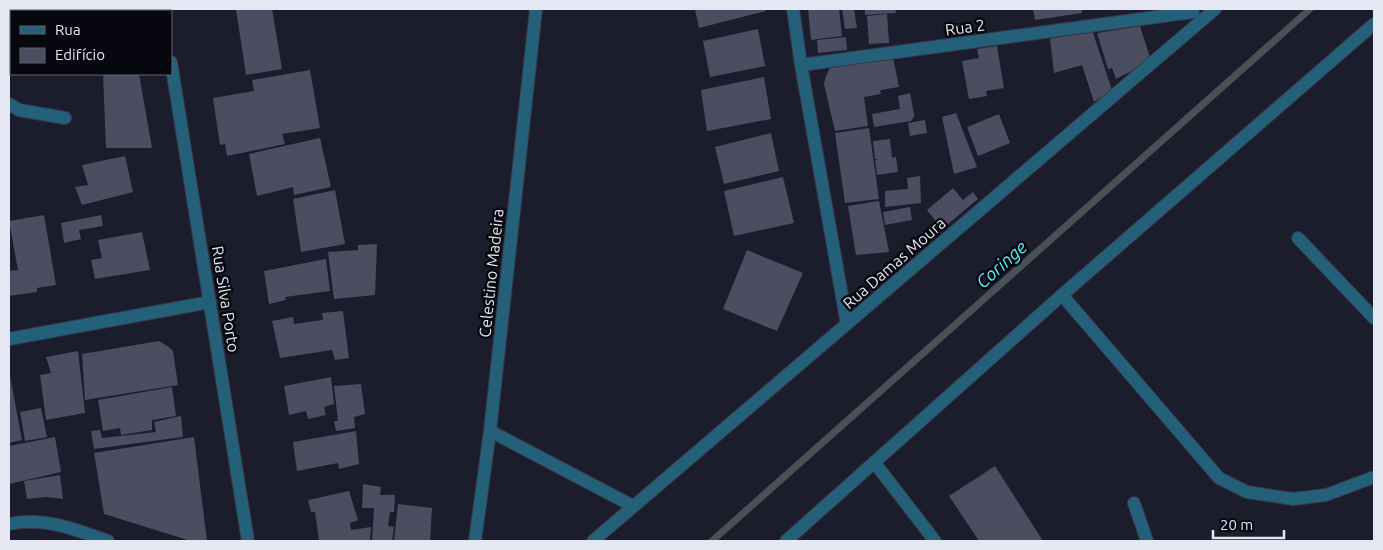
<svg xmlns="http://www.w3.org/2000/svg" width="1383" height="550" font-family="Ubuntu,sans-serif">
<rect width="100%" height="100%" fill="#1b1d2d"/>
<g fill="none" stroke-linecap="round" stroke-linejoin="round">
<path stroke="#485255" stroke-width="7" d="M712,541l598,-532"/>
</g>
<path fill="#4b4d60" d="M236,9h36l10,60 -36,6z
M695,9h70l1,2 -67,17z
M808,9h31l3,27 -31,4z
M842,9h12l3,19 -12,1z
M865,9h30l1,4 -31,2z
M1033,9h49v4l-47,7z
M887,14l2,29 -20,1 -2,-28z
M1140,26l11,35 -35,18 -4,-11 -4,1 -11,-36z
M758,29l7,37 -55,11 -7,-36z
M1092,30l20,60 -18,12 -12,-37 -28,8 -4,-34z
M846,37l1,13 -29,3 -1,-13z
M997,46l7,42 -18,3 1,5 -18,3 -7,-38 17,-3 -2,-9z
M893,57l6,30 -19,3 1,4 -17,3 4,29 -33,5 -11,-47 1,-5 4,-10 5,-3z
M310,70l10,58 -38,6 3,10 -58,12 -2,-12 -5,1 -7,-47 41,-7 -2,-11z
M103,74h36l13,74h-46z
M764,77l7,42 -64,12 -6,-41z
M910,93l4,21v3l-3,4 -37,6 -2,-13 28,-5 -2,-13z
M956,113l21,54 -23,7 -12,-57z
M999,114l11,29 -32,13 -11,-29z
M925,120l2,13 -17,3 -2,-13z
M869,128l10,71 -34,4 -10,-70z
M771,133l8,38 -55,13 -9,-37z
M320,138l11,49 -37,8 -1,-8 -36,9 -8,-42z
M890,139l2,19 4,-1 2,15 -21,3 -2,-15 5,-1h-5l-2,-18z
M125,156l8,36 -51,13 -7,-18 13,-2 -6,-20z
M920,176l1,27 -36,4v-16l23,-2 -1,-11z
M783,177l11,46 -60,13 -10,-45z
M953,188l10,12 10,-8 5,7 -36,30 -15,-19z
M335,190l10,54 -44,8 -8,-53z
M879,201l10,51 -33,3 -8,-49z
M910,207l2,13 -27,5 -2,-13z
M44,215l12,70 -19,3v4l-28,4v-25l9,-1 -9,-49z
M101,215l2,11 -24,4 2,9 -17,4 -3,-20z
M142,232l8,38 -55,9 -4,-19 11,-2 -4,-18z
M377,244l-2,51 -41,4 -6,-47 30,-2v-5z
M747,250l56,23 -26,58 -54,-22z
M326,259l4,32 -45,6 1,3 -17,4 -5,-33z
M343,311l6,47 -14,2 -3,-10 -52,8 -8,-37 21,-4 1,7 29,-4 -1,-7z
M159,341l10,6 4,4 5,34 -93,15 -3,-46z
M78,351l7,62 -39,7 -6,-45 11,-2 -5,-16z
M9,376h1l12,64 -13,3z
M331,377l3,27 -10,3 2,8 -18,4 -2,-8 -17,4 -5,-29z
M361,384l4,30 -11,3 1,11 -19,3 -2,-10h4l-4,-35z
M172,387l4,29 -24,4v10l-31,5 -1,-7 -17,3 -5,-31z
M41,408l6,29 -22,4 -5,-29z
M181,416l2,21 -89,12 -3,-18 9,-1 2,8 54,-6 -2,-10z
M356,431l3,33 -20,5 -1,-6 -41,8 -4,-29z
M55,437l6,35 -52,12v-38z
M194,437l13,104h-16l-87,-27 -10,-61z
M995,466l48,75h-64l-30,-45z
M60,475l3,24 -17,-2 -19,2 -3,-18z
M363,484l18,3 -1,8h15l-1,17h-4l-2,14 6,1 -2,14h-20l2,-33h-12z
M349,491l9,29 -8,3 1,7 20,-3 -1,14h-51l-4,-29h-4l-3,-12z
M398,504l34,4 -2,33h-36z"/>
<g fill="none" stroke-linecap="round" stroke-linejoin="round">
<defs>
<path id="service" d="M15,11v-2
M9,35l2,-10
M9,104l10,6 46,8"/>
<path id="minor" d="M163,9v2
M793,9l8,56 46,259
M171,62l77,479
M801,65l392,-53
M1298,238l76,80
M1062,295l157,183 28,14 46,7 33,-4 48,-18
M9,339l201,-37
M490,431l143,75
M874,462l61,79
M1134,503l13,38
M9,524c35,-8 67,6 99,17
M475,541l15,-110 46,-422
M593,541l622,-532
M786,541l276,-246 312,-271"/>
</defs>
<use href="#service" stroke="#373949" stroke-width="14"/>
<use href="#minor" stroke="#373949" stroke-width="14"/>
<use href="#service" stroke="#246079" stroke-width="12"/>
<use href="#minor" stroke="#246079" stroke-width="12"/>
</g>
<g text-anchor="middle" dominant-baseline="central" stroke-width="5" stroke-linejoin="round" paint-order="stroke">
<g font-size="16" fill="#e5e7f2" stroke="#07080f">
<text transform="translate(965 27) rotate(-8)">Rua 2</text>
<text transform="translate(894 263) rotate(-41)">Rua Damas Moura</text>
<text transform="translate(491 273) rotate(-84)">Celestino Madeira</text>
<text transform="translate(226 299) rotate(81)">Rua Silva Porto</text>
</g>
<g font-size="18" font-style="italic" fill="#52f5f8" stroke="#07080f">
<text transform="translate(1001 264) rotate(-42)">Coringe</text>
</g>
</g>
<rect width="1383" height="550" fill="none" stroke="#e5e7f2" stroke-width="20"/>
<rect x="10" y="10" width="162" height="65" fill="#07080f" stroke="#60616a"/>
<rect x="20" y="26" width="25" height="8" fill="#246079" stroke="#60616a"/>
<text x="55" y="35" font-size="15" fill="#e5e7f2">Rua</text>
<rect x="20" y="48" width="25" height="15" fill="#4b4d60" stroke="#60616a"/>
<text x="55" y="60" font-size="15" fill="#e5e7f2">Edifício</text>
<path d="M1213 530v8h71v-8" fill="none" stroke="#e5e7f2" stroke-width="2.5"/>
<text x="1220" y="530" font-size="15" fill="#e5e7f2" stroke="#07080f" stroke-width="4" paint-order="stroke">20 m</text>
</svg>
